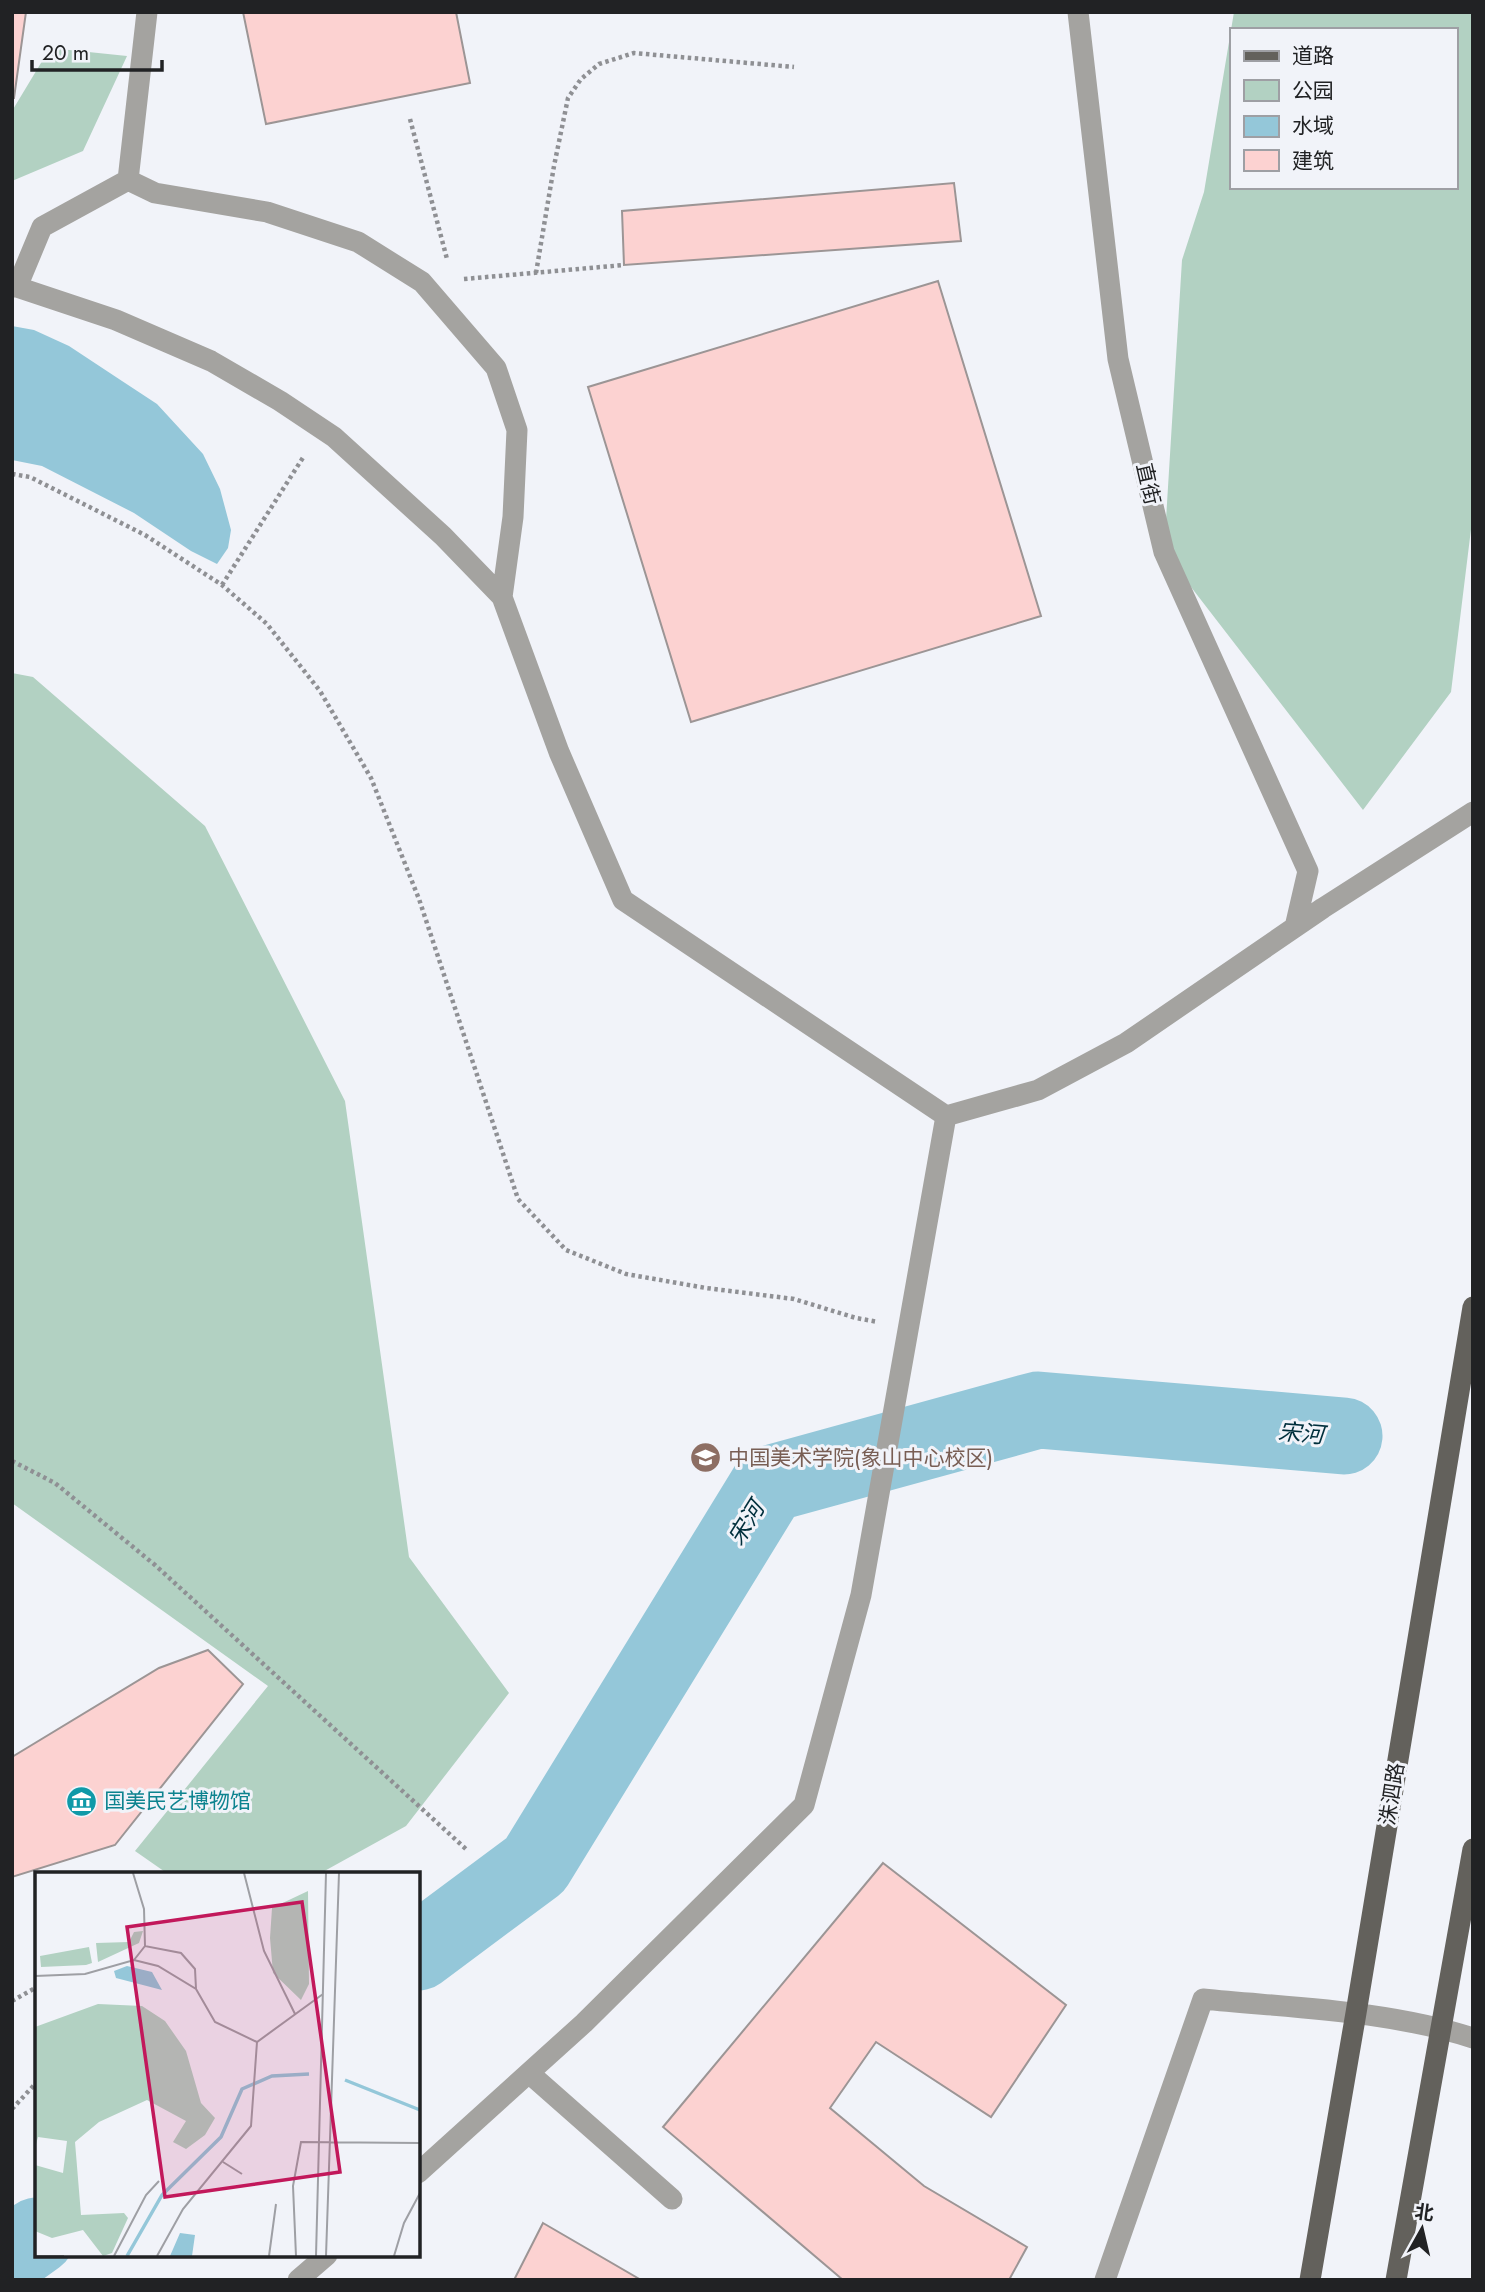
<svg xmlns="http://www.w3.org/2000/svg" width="1485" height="2292" font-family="Jost,'Noto Sans SC',sans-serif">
<rect width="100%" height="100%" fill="#f1f3f9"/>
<path fill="#b2d1c2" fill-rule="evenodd" d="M1234,12h239v501l-22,179 -88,118 -199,-258 18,-292 22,-68zM1231,30h224v157h-224z
M50,48l77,8 -44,95 -71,30v-70z
M12,673l21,4 172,149 140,275 64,456 100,136 -103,133 -87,48h-151l-33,-23 133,-165 -256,-183z"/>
<path fill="#94c7d9" d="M12,326l22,4 35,16 53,35 35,23 46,50 17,35 11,41 -3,18 -11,16 -26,-13 -57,-38 -92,-47 -30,-6z"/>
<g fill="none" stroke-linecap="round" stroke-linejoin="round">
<path stroke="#94c7d9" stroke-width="77" d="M418,1952l117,-87 234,-381 269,-74 306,26
M12,2254l25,-18"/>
</g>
<path fill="#fcd2d1" stroke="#9c9595" stroke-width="2" d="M12,12h14l-12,86h-2z
M243,12h213l14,71 -204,41z
M954,183l7,58 -337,24 -2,-54z
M938,281l103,335 -350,106 -103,-335z
M208,1650l35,34 -128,161 -103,32v-120l147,-89z
M883,1863l183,142 -75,112 -115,-75 -46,66 94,78 103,61 -18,33h-166l-180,-153z
M543,2223l98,57h-127z"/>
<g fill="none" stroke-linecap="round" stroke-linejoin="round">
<path stroke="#8f9094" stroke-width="4.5" stroke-dasharray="3.5 3.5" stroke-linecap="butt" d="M410,119l37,140
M536,273l18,-107 14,-68 13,-19 18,-15 35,-11 160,14
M464,279l160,-14
M12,474l18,3 115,58 77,50 45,39 53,67 51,87 48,121 99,300 48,51 60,24 80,14 88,11 62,19 22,4
M222,585l82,-129
M12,1461l43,22 100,82 312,285
M12,2001l25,-14
M12,2109l25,-27"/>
<path stroke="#a4a3a0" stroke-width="21" d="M1078,12l40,347 46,193 144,319 -13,56
M128,180l19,-168
M12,287h5l99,33 95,41 69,40 54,36 109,99 59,61 57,155 64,148 323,216 92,-26 88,-47 197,-135 150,-96
M17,287l25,-60 86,-47 27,13 112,19 91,30 64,40 74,86 21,62 -4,87 -11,80
M529,2073l143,126
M418,2173l166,-150 220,-218 57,-210 85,-479
M298,2280l29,-25
M1105,2280l98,-281c90,9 184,11 270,39"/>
<path stroke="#63615c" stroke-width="21" d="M1310,2280l46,-267 117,-706
M1396,2280l77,-431"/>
</g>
<defs>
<symbol id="university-disc" viewBox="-11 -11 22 22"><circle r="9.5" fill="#8d6e63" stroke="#f1f3f9"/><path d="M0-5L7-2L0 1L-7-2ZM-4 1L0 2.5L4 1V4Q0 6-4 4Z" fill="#fff"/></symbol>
<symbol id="museum-disc" viewBox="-11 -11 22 22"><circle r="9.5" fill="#0f9aa8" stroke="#f1f3f9"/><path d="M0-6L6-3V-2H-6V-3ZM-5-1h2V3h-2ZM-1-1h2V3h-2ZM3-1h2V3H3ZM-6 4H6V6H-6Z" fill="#fff"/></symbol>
</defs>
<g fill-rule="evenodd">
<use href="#university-disc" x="688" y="1440" width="35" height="35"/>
<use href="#museum-disc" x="64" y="1784" width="35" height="35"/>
</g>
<g text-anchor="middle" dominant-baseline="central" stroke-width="6" stroke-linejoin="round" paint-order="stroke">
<g font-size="21" fill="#212224" stroke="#f1f3f9">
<text transform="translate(1148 484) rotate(77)">直街</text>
<text transform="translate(1392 1794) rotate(-81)">洙泗路</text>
</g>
<g font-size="21" fill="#785e54" stroke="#f1f3f9" text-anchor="start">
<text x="728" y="1458">中国美术学院(象山中心校区)</text>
</g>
<g font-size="21" fill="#0d838f" stroke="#f1f3f9" text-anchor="start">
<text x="104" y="1801">国美民艺博物馆</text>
</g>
<g font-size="23" font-style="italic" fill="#002f3c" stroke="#f1f3f9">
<text transform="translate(1301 1433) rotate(5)">宋河</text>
<text transform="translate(746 1523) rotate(-58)">宋河</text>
</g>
</g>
<g transform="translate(35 1872)">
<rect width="385" height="385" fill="#f1f3f9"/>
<path d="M273,19l1,93 -8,16 -28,-27 -3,-35 2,-30zM108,59l-4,12 -41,19 -2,-19 33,-1 5,-10zM54,75l3,16 -6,2 -45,2 -1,-11zM63,132l44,2 23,15 21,30 15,52 14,15 -10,17 -19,14 -13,-7 13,-21 -39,-21 -48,22 -24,20 6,73 43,-2 4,5 -16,35 -9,3 -20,-26 -31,8 -17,-7v-66l28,8 4,-32 -29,-4 -3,11v-121z" fill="#b2d1c2"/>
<path d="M92,94l25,6 10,18 -46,-12 -2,-7zM145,361l15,2 -3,21h-22z" fill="#94c7d9"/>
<path fill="none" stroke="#94c7d9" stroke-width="3.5" d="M310,208l75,30M92,384l35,-61 59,-58 21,-48 30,-13 37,-2"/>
<path fill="none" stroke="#9e9fa4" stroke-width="2" d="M98,1l11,36 1,37M209,1l20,78 31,63M99,88l11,-14 36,7 14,16 1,20M0,104l50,-2 49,-14 24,6 38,23 19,33 42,20 66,-48M188,290l19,12M0,384h29M79,384l32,-61 13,-14M122,384l26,-47 68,-83 6,-84M234,384l7,-52M261,384l-3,-70 8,-44 119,1M281,384l10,-383M291,384l13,-383M359,384l10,-33 16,-30"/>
<path fill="#c2185b" fill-opacity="0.15" stroke="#c2185b" stroke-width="3.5" d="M267,30l38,270 -175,25 -38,-270z"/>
<rect width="385" height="385" fill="none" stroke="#212224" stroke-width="3.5"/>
</g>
<rect width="1485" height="2292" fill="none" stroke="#212224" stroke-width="28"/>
<rect x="1230" y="28" width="228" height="161" fill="#f1f3f9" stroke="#9e9fa4" stroke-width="2"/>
<rect x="1244" y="51" width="35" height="10" fill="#63615c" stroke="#9e9fa4" stroke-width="2"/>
<text x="1292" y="63" font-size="21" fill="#212224">道路</text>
<rect x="1244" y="80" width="35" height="21" fill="#b2d1c2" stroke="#9e9fa4" stroke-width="2"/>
<text x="1292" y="98" font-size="21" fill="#212224">公园</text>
<rect x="1244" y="116" width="35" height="21" fill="#94c7d9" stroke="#9e9fa4" stroke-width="2"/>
<text x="1292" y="133" font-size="21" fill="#212224">水域</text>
<rect x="1244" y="150" width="35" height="21" fill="#fcd2d1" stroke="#9e9fa4" stroke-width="2"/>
<text x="1292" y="168" font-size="21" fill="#212224">建筑</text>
<g transform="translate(1422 2229) rotate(8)" stroke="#f1f3f9" stroke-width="5" paint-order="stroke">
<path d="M0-5L12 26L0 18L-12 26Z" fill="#212224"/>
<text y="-10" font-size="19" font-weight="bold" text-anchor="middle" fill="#212224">北</text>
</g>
<path d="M32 60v10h130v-10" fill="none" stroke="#212224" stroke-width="3.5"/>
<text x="42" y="60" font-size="21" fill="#212224" stroke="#f1f3f9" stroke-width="5" paint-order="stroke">20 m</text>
</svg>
